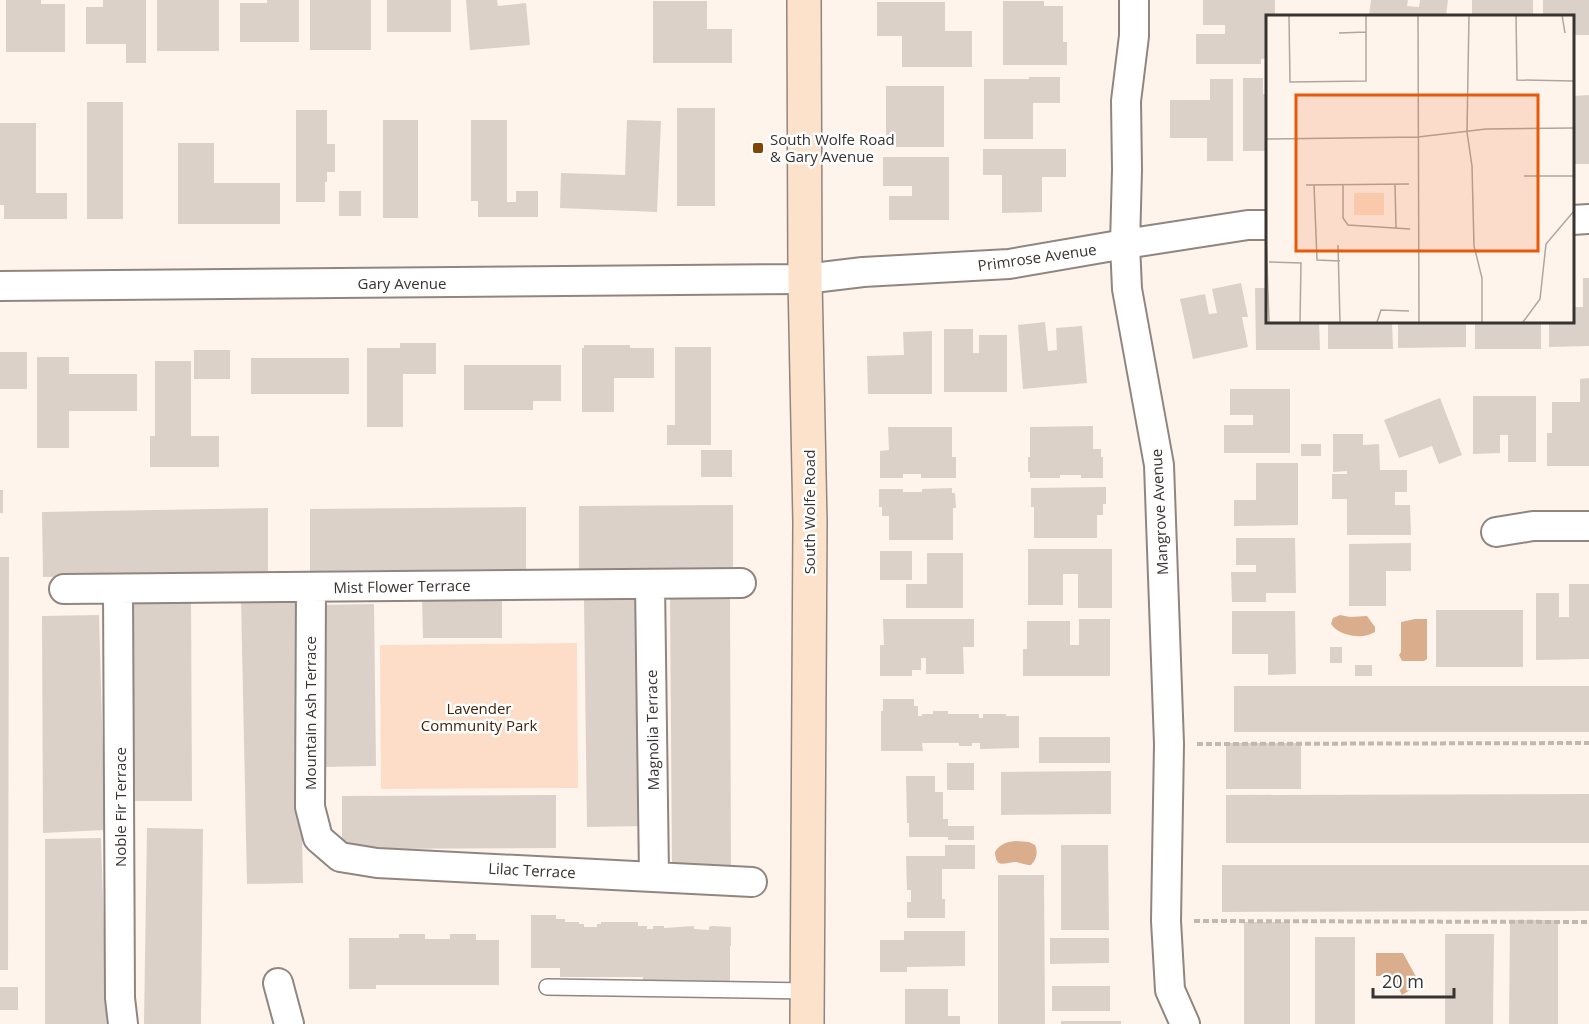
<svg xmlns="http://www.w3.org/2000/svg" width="1589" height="1024" font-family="'Open Sans',sans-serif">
<rect width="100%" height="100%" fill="#fef4ec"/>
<path fill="#fdddc7" d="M577,643l1,145 -197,1 -1,-144z"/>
<path fill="#daae8d" d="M1340,615l10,2 17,-1 8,11v5c-13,8 -36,4 -44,-8l2,-6z
M1415,619h12v40l-3,2h-22l-3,-6 2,-3v-30z
M1015,841l14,1 6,3c3,7 2,14 -4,20 -6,0 -9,-2 -15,-3 -11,0 -20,8 -21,-10 5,-8 11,-10 20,-11z
M1376,953h27l17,31 -18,11 -10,-19h-16z"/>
<path fill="#dbd1c9" d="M6,0h35v4h24v48h-59z
M103,0h43v63h-20v-19h-40v-37h17z
M157,0h62v51h-62z
M267,0h32v42h-59v-39h27z
M310,0h61v50h-61z
M387,0h64v32h-64z
M466,0h31l1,6 28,-3 4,42 -60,5z
M1203,0h72v16h-7v43h-7v5h-65v-30h29v-9h-22z
M1371,0h37l-1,6 12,1 1,-7h28l-2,16h-77z
M1472,0h61v16h-61z
M1543,0h46v35h-17v-19h-29z
M653,1h54v28h25v34h-79z
M1003,1h41v5h19v36h4v23h-64z
M877,2h68v29h27v36h-70v-31h-25z
M1029,77h31v26h-27v36h-49v-60h45z
M1243,78h20v16h5v57h-25z
M1210,79h23v82h-26v-23h-37v-38h40z
M886,86h58v61h-58z
M1589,95v69h-16l-1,-68z
M87,102h36v117h-36z
M677,108h38v98h-38z
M296,110h31v34h8v28h-8v10h-2v20h-29z
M383,120h35v98h-35z
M471,120h36v82h9v-11h22v26h-60v-16h-7z
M627,120l34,1 -4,91 -97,-4 1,-35 64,2z
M0,123h36v70h31v26h-63v-14h-4z
M178,143h36v40h66v41h-102z
M983,149h83v28h-24v35l-40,1v-38h-19z
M883,157h66v63h-60v-24h23v-10h-29z
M339,191h22v25h-22z
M1583,278h6v68l-40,1v-26h23v-14h11z
M1241,283l7,34h-6l6,30 -55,12 -13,-60 25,-5 4,20 8,-1 -5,-24z
M1255,288h13v33h51l1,29h-64z
M1328,321h64l1,28h-65z
M1398,321h68v26l-68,1z
M1475,321h66v28h-66z
M1045,322l3,29 9,-1 -1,-22 26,-2 5,57 -64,6 -5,-64z
M944,329h29v24h6v-18h28v57h-63z
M932,331v63h-64l-1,-38 37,-1 -1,-23z
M400,343h36v31h-33v53h-36v-79h33z
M584,345h46v3h24v30h-40v34h-32v-64h2z
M675,347h36v98h-44v-20h8z
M194,350h36v29h-36z
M0,352h27v37h-27z
M37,357h32v17h68v37h-68v37h-32z
M251,358h98v36h-98z
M155,361h36v75h28v31h-69v-31h5z
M464,365h97v36h-28v9h-69z
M1589,378v88h-42v-33h5v-31h28v-23z
M1230,389h60v64h-66v-28h29v-10h-23z
M1473,396h63v66h-28v-27h-8v18l-27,1z
M1440,398l22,57 -23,9 -7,-18 -33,12 -15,-38z
M1093,426v23h8v8h2v21h-22v-3h-21v3h-30v-6h-2v-15h2v-30z
M888,427h64v30h4v21h-35v-4h-18v4h-23v-27l9,-1z
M1333,434h30v11l16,-1 1,26h27v22h-12v13h15l1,30h-64v-36h-15v-25h15v-3l-14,1z
M1301,444h20v12h-20z
M701,450h31v27h-31z
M1256,463h42v62l-64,1v-26h22z
M1106,487v17h-3v11h-6v23h-63v-31h-3v-19z
M952,488v5h3l1,15h-3v32h-64v-24h-7v-9h-3v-18h24v3h19v-3z
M0,490h3v23h-3z
M733,505v66h-154v-65z
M526,507v62l-216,2v-62z
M268,508v65l-225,4 -1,-65z
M1236,538h59l1,55h-30v9h-34l-1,-30h25v-7h-20z
M1411,543v28h-25v35h-37v-62z
M1028,549h84v59h-34v-34h-15v31h-35z
M880,551h32v29h-32z
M927,553h36v55h-57v-24h21z
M0,557h9l-1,413h-8z
M1569,584h20v75l-53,1v-67h23v24h10z
M502,595v43h-79l-1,-42z
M297,597l6,286 -56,1 -6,-285z
M130,598h61l1,203h-61z
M642,598l2,228 -57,1 -3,-228z
M670,598h60l1,268h-59z
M374,604l2,162 -57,1 -3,-162z
M1436,610h87v57h-87z
M1232,611h63l1,63 -28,1v-21h-36z
M99,615l6,215 -62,3 -1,-217z
M883,619h91v28h-11l1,27h-38v-16h-5v12h-9v6h-32v-31h4z
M1079,619h31v57h-87v-27h4v-28h43v24h9z
M1330,647h12v16h-12z
M1355,665h17v11h-17z
M1234,686h355v46h-355z
M883,699h31v7h4v10h4v-2h11v-3h15v3h31v4h4v-4h23v2h13v32l-39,1v-6h-8v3h-13v-3h-37l1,8h-42v-40h2z
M1039,737h71v26h-71z
M1226,743h75v46h-75z
M947,763h27v27h-27z
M1111,771v43l-110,1v-43z
M906,776h29v16h8v27h5v7h26v14h-26v-3h-39v-14h-2z
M1589,794v49h-363v-48z
M556,795v53l-214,1v-53z
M147,828l56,1 -2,195h-57z
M101,838l6,186h-62v-185z
M945,845h30v24h-33v30h3v19h-38v-16h4v-12h-4l-1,-34h39z
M1061,845h47l1,85h-48z
M1222,865h367v46l-367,1z
M998,875h46l1,149h-47z
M531,915h25v4h9v3h14v2h5v3h13v-3h4v-2h37v4h9v3h6v-3h11v2l30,-2v3l15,1v-3l3,-1 19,1v19h-1v35l-87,-1v-3h-83v-9h-29z
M1510,920h48v104h-49z
M1244,922h46v102h-46z
M904,931h61v35l-58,1v5h-27v-32h24z
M399,934h26v5h25v-5h26v6h23v45h-123v4h-27v-51h50z
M1445,934h49l-1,90h-48z
M1315,937h40v87h-40z
M1050,938h59v25l-59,1z
M1052,986h58v25h-58z
M0,987h18v23h-18z
M905,989h43v27h12v8h-55z
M1061,1021h60v3h-60z"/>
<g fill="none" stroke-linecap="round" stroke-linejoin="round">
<defs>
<path id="service" d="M547,987l260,4"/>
<path id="minor" d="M1134,0v36l-8,65 1,69 -2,74 2,45 32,176 10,279 -3,177 4,69 15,34
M1572,220l17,-1
M0,286l805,-7 58,-7 146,-8 116,-20 123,-19h20
M1496,532l37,-6h56
M650,584l4,292
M311,587l-1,220 8,31 22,19 37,6 375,19
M64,589l677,-6
M118,589l2,409 3,26
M278,983l11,41"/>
<path id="secondary" d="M804,0l1,279 5,243 -3,502"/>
</defs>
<use href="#service" stroke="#908680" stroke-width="18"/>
<use href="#minor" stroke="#908680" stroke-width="32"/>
<use href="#secondary" stroke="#908680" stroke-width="36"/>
<path stroke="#c0b8b1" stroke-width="4" stroke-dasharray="6 3" stroke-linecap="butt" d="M1197,744l392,-1
M1194,921l395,1"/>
<use href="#service" stroke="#fff" stroke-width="15"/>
<use href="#minor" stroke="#fff" stroke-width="28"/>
<use href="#secondary" stroke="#fce1cb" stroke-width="33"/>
</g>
<rect fill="#834504" stroke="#fff" stroke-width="2" x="752" y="142" width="12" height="12" rx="3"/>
<g text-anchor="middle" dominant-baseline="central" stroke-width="5" stroke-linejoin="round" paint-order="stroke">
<g font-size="15" fill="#373330" stroke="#fff" text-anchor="start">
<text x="770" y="139">South Wolfe Road<tspan x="770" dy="17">&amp; Gary Avenue</tspan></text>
</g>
<g font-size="15" fill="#373330" stroke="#fff">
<text transform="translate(1037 257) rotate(-8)">Primrose Avenue</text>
<text x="402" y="283">Gary Avenue</text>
<text transform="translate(809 512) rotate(-90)">South Wolfe Road</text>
<text transform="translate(1159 512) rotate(-93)">Mangrove Avenue</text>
<text transform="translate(402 586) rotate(-1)">Mist Flower Terrace</text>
<text transform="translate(310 713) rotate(-90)">Mountain Ash Terrace</text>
<text transform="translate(652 730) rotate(-91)">Magnolia Terrace</text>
<text transform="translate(120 807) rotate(-90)">Noble Fir Terrace</text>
<text transform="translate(532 870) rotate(3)">Lilac Terrace</text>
</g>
<g font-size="15" fill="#402309" stroke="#fff">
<text x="479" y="708">Lavender<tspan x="479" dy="17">Community Park</tspan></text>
</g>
</g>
<g transform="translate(1266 15)">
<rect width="308" height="308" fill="#fef4ec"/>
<path d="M88,178h30v22h-30z" fill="#fdddc7"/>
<path fill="none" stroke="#aea7a1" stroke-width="1.5" d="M23,0l1,67 76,-1v-66M152,0l1,307M203,0l-2,117 5,34 2,80 8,32v44M250,0l1,65 57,1M296,0l3,18M73,18l27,-1M0,124l152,-2 68,-8 88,-1M258,161h50M77,169v34l5,7 62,4M129,169l1,44M40,170l103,-1M48,170l3,75 23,1M0,217l3,90M72,230l2,77M3,247l32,1 -1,59M111,307l4,-12 28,1M257,307l17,-23 6,-55 28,-33"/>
<path fill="#e8590c" fill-opacity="0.15" stroke="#e8590c" stroke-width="3" d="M30,80h242v156h-242z"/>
<rect width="308" height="308" fill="none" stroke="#373330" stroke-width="3"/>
</g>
<path d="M1373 988v9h81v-9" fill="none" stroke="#373330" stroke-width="3"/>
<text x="1382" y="988" font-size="18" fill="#373330" stroke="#ffffff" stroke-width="4.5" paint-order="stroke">20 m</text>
</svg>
